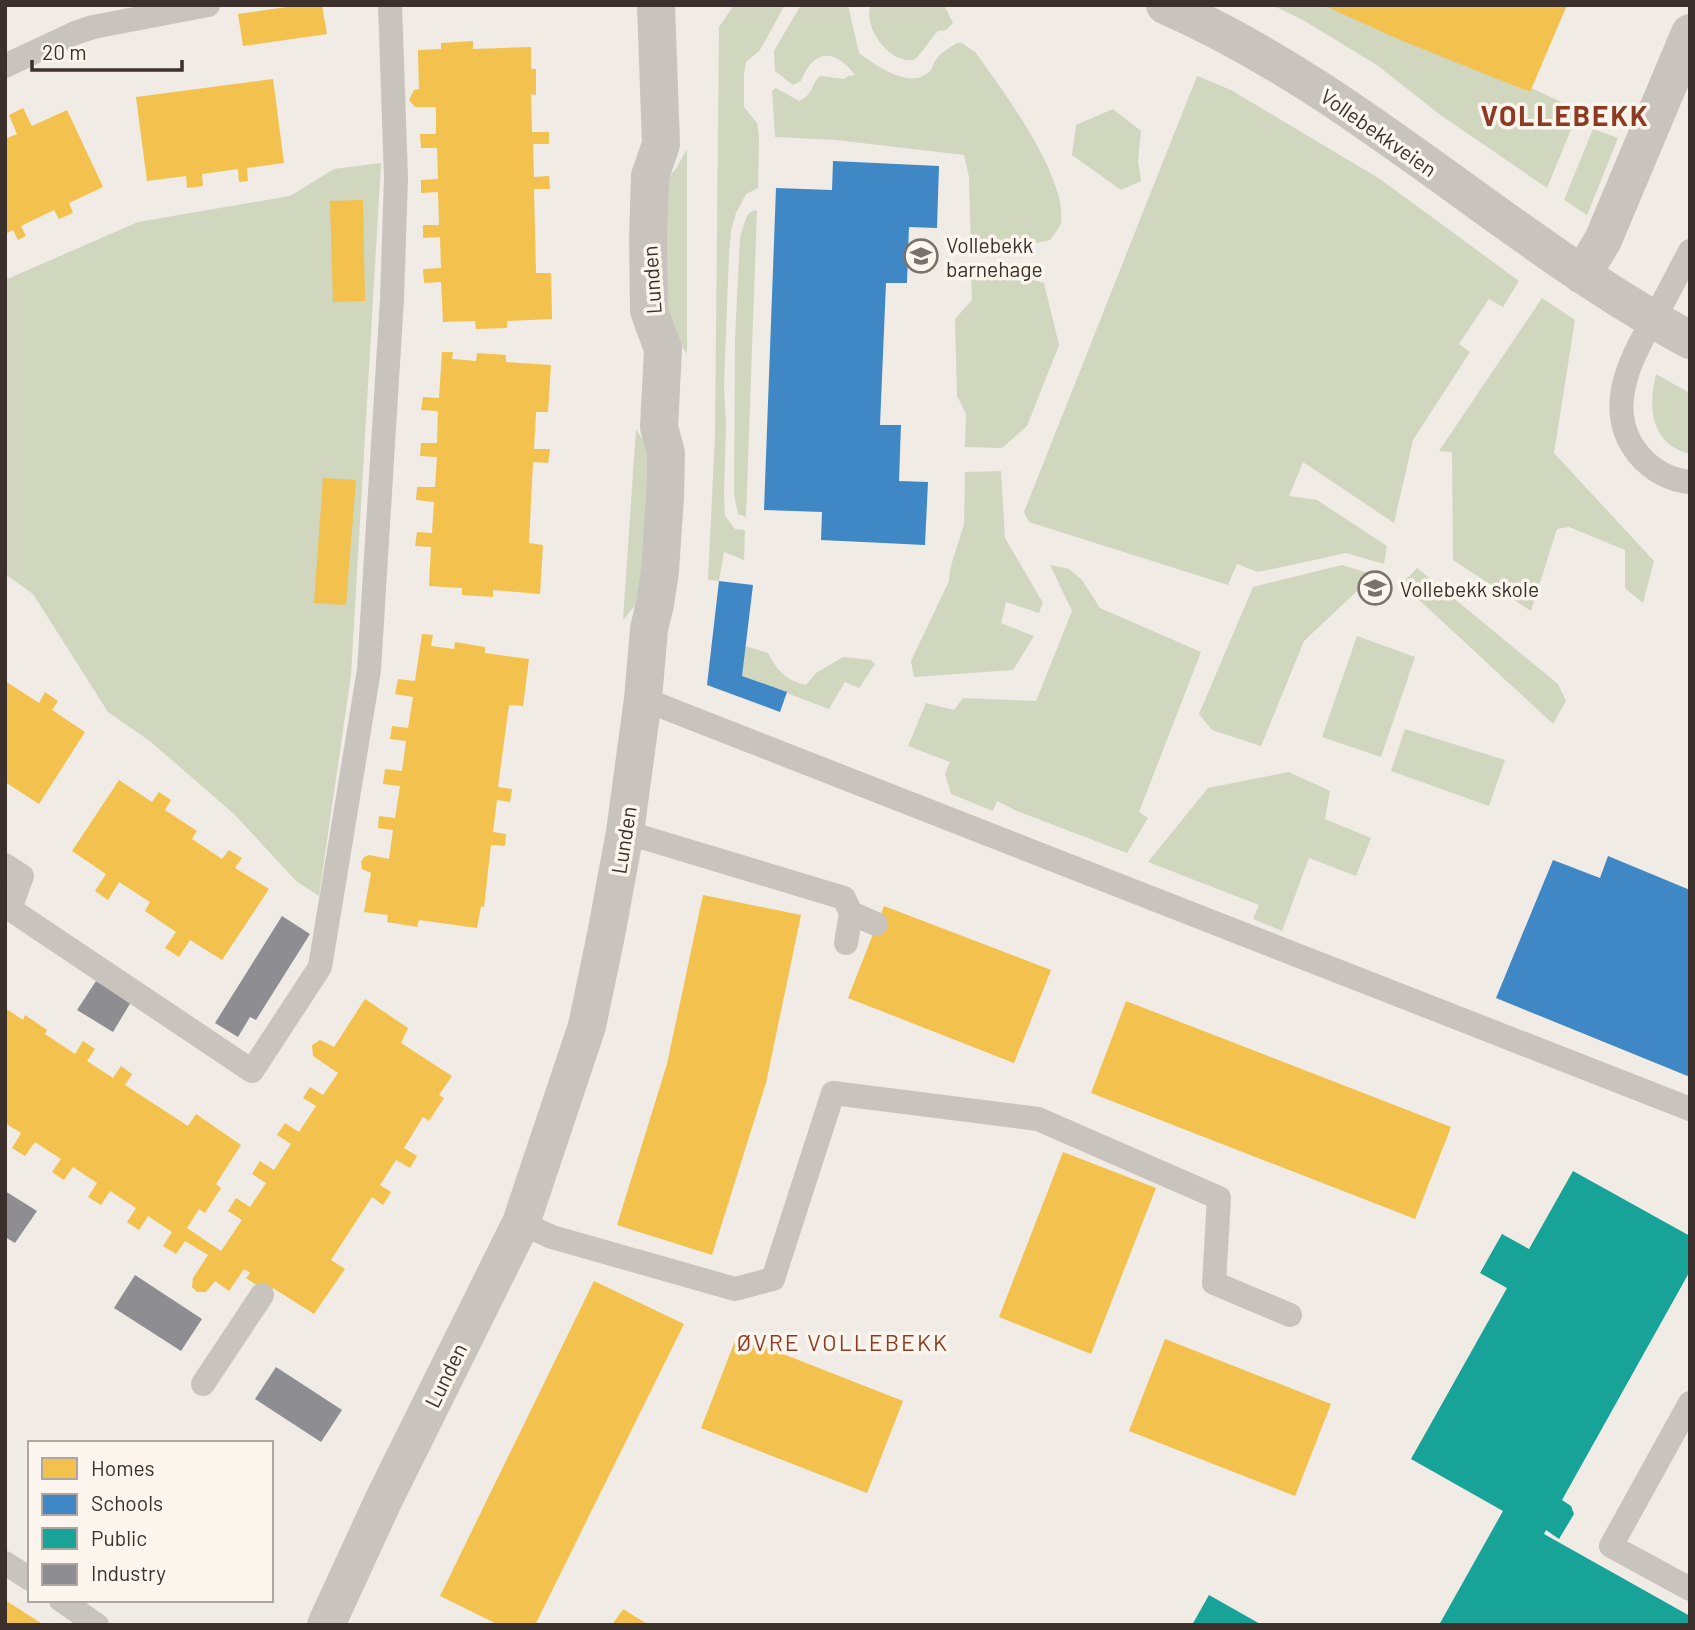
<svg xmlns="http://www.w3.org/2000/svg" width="1695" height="1630" font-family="Barlow,sans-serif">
<rect width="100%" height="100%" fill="#f0ebe5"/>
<path fill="#d1d6bf" d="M734,5h51l-25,45 -14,12 -2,12v33l13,16 2,13 -1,52 -12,6 -10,19 -5,18 -2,22 -5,133 2,38 -2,70 1,22 10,13 10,1 -1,30 -20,-8 -5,29 -11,-1 7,-145 4,-408z
M801,5h47l11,48c17,12 51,38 71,18 3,-3 3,-7 5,-10 5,-8 14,-13 22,-18h5l13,9c27,37 92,124 86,170 -1,6 -7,12 -11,18l-42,9 -37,-1 -2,-71 -5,-22 -128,-15 -61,-3 -3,-46 4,-3 23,13c15,-7 12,-17 21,-25l24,3 4,-3 7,-1c-20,-26 -41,-27 -54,6l-8,4 -18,-14 -1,-20z
M871,5h73l9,18 -7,7 -8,1c-5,5 -20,28 -25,29 -24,4 -51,-34 -42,-55z
M1272,5h51l206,87 2,-4 48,22 -32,78 -108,-74 -62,-49 -74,-45z
M1197,76l34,14 149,89 139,102 -16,26 -14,-8 -30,45 11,8 -57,88 -19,83 -91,-61 -14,34 28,4 70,46 -3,18 -38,-11 -88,19 -21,-8 -9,21 -199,-63 -5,-10z
M1113,109l28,22 -3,30 3,20 -20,9 -49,-35 4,-30z
M1593,129l25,9 -31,77 -23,-15z
M687,149v205l-19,-30 -2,-15 1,-129 10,-13z
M381,163l-30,512 -32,221 -23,-15 -62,-67 -83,-72 -43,-30 -75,-118 -28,-20v-294l133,-58 152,-26 44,-27z
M757,210l-11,307 -8,-3 -4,-19 1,-156 5,-102 6,-19 4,-6z
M1009,272l35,11 15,62 -32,81 -25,22 -37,-1 1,-33 -9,-18 -2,-77 17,-19 -1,-27z
M1542,298l33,22 -21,133 100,108 -11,42 -18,-15v-38l-56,-23 -12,2 -26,82 -78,-51 -1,-108 -13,-1z
M1656,374l34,19v61c-40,-10 -42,-47 -34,-80z
M636,429l11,18 -3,148 -21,25z
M1001,471l4,67 38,65 -4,10 -33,-11 -5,21 33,13 -21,34 -99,7 -3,-16 38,-80 1,-12 14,-45 1,-52z
M1050,565l19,4 13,11 18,28 101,44 -62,160 9,6 -21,35 -110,-42 -20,-10 -4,10 -42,-17 -6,-20 5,-12 -42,-16 18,-43 28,7 9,-12 73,3 36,-90z
M1342,565l32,10 -70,66 -43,105 -49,-16 -13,-16 54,-127z
M1417,568l141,116 8,17 -13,23 -151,-140z
M1357,636l58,21 -34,100 -59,-20z
M745,646l23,7c10,19 18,27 38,32l10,-12 27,-16 28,3 4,4 -16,24 -14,-6 -16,27 -87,-33z
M1405,729l100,31 -16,46 -98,-35z
M1289,772l41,19 -5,28 46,19 -15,38 -47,-18 -27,73 -29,-12 6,-14 -111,-43 60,-74z"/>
<path fill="#f2c14e" d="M300,5h22l5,29 -84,12 -5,-32z
M1323,5h244l-37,87 -132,-53z
M473,41v8l58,-2v22h5v26l-5,-1 1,38h17v12h-16l1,33 15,-1 1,13h-16l2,84h15l1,46 -45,2v7l-31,1 -1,-8 -32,1 -2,-40 -17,1 -1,-14 18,-1 -1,-31 -17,1v-13h16l-1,-33 -17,1v-13l17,-1 -1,-31h-16l-1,-14h16v-27h-21l-6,-7 5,-10 5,-1 -1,-39 23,-1v-6z
M273,79l11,84 -37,5 1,13 -9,1 -1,-13 -36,5 1,12 -16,2 -1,-12 -39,5 -11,-84z
M23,108l9,18 35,-16 36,77 -34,16 4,10 -14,6 -5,-9 -33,16 5,10 -8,4 -5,-10 -8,4v-95l12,-5 -8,-19z
M363,200l2,101 -32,1 -3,-101z
M442,352h11l-1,7 24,2 1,-8 29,2v7l45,3 -3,47h-12l-2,37h16l-2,14 -15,-1 -4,81 14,2 -3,49 -47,-4v7l-31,-2v-7l-33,-2 2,-39 -16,-1 2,-14 15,1 2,-31 -18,-2 1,-13h18l2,-30 -17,-1 1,-13h16l1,-32 -17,-1 2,-13 16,1z
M323,478l33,2 -10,125 -32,-2z
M422,634l11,1 -2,11 23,3 1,-7 30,5v6l44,6 -6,47 -14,-1 -11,82 14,2 -2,13 -13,-2 -4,32 13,2 -1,12 -14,-1 -7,62 -3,-1 -4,22 -58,-8 -2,7 -30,-5 1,-7 -24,-3 7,-39 -9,-4 -1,-7 3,-5 5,-2 20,4 4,-29 -15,-2 1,-12 16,2 5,-32 -17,-2 2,-15 17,2 4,-30 -16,-2 2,-13 16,2 5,-31 -18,-3 3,-15 17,2z
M5,681l34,22 6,-11 13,9 -6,9 33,22 -46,72 -34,-22z
M119,780l33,22 7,-10 12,8 -6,10 32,21 -5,8 30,20 7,-9 13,8 -7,10 34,21 -47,71 -32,-20 -11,17 -14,-9 11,-16 -31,-21 5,-9 -31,-20 -11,18 -13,-9 11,-17 -34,-23z
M703,895l98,20 -35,168 -54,172 -95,-30 50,-161z
M884,906l167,64 -37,93 -166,-65z
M365,999l43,29 -7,15 51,33 -13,19 5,3 -15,23 -6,-4 -19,31 13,8 -7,12 -14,-8 -16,25 11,7 -8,13 -11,-8 -41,63 14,9 -31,45 -41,-26 -3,6 -24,-16 4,-5 -6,-4 -15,22 -14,-10 -9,11h-9l-5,-5 1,-9 15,-23 -23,-14 -9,13 -13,-8 9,-14 -24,-16 -9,14 -12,-8 9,-14 -26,-17 -9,14 -13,-8 9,-14 -24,-16 -9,13 -12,-8 9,-13 -26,-17 -10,14 -13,-8 9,-15 -16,-10v-115l18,12 2,-5 22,15 -2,4 30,20 8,-13 12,8 -8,12 26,17 8,-12 11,8 -7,11 63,41 8,-12 45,31 -25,39 5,4 -16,25 -6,-4 -12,19 34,23 21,-31 -14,-9 8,-13 14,9 16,-24 -14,-9 8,-13 14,9 17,-26 -14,-9 8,-12 14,9 17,-26 -13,-8 7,-11 13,8 15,-22 -25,-17 -1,-11 8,-5 14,7z
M1126,1001l325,126 -36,92 -324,-126z
M1063,1152l93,36 -65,166 -92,-37z
M594,1281l90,43 -149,301h-36l-59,-29z
M737,1336l166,65 -36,92 -166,-65z
M1165,1339l166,65 -36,92 -166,-65z
M5,1600l39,25h-39z
M623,1609l26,16h-37z"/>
<path fill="#3f88c5" d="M833,161l106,5 -2,62 -28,-1 -2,56h-21l-6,142h21l-2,56 29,1 -3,63 -104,-5 1,-28 -58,-2 12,-322 56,2z
M719,581l34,4 -11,91 45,16 -7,20 -73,-27z
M1608,856l82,34v187l-194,-79 57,-138 47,18z"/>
<path fill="#17a398" d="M1573,1171l117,65v35l-128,229 9,6 3,8 -15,25 -13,-9 -2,4 146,82v9h-251l64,-114 -92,-52 96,-171 -27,-15 22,-39 27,15z
M1209,1595l53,30h-70z"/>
<path fill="#8d8d92" d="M282,916l28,18 -54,86 -6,-3 -12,20 -23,-14z
M96,981l35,21 -18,30 -36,-22z
M5,1191l32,20 -22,32 -10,-6z
M135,1275l67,44 -21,32 -67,-43z
M276,1367l66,43 -21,32 -66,-43z"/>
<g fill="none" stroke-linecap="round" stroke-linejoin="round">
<path stroke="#c9c3be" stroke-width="24" d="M5,66l70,-33 18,-6 115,-22
M1690,251c-10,19 -20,38 -30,57 -26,44 -60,100 -21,147 13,15 31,25 51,27
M643,699l1047,410
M625,832l219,66 7,15 -5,30
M5,865l17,11 -12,33 242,162 68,-104 49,-297 23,-371 4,-121 -6,-173
M851,913l25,11
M521,1223l31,14 183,52 38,-10 60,-186 205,26 181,79 -5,85 76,32
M203,1384l59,-89
M1690,1403l-79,143 79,43
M5,1563l25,16
M61,1600l36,25"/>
<path stroke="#c9c3be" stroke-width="38" d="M1165,5c191,84 342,236 525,335
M1582,275l21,-35 87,-207"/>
<path stroke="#c9c3be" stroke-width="38" d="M326,1625l58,-126 137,-276 66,-197 19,-91 19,-103 18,-133 6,-70 6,-25 5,-33 5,-75 1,-43 -7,-26 4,-78 -14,-38 -1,-73 2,-62 11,-32 -5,-139"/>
</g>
<defs>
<symbol id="school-ring" viewBox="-11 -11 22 22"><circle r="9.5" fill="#fbf5ee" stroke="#7a716c" stroke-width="1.5"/><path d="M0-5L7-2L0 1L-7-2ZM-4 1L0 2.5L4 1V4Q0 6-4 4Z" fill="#7a716c"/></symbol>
</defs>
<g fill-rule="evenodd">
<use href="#school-ring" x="902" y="237" width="38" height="38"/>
<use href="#school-ring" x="1356" y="569" width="38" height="38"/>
</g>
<g text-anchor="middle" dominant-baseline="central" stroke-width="7" stroke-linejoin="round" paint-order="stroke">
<g font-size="21" fill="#3b302b" stroke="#fbf5ee">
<text transform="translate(1379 132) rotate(35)">Vollebekkveien</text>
<text transform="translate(651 280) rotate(-94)">Lunden</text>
<text transform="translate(623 840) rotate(-81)">Lunden</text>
<text transform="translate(445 1375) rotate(-64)">Lunden</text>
</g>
<g font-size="21" fill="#3b302b" stroke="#fbf5ee" text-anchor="start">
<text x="946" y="244">Vollebekk<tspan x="946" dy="24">barnehage</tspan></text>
<text x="1400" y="588">Vollebekk skole</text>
</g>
<g font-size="23" letter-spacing="2" fill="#8c3b22" stroke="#fbf5ee">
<text x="843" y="1342">ØVRE VOLLEBEKK</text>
</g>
<g font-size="28" font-weight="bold" letter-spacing="2" fill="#8c3b22" stroke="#fbf5ee">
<text x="1565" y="115">VOLLEBEKK</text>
</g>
</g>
<rect width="1695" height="1630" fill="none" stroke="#3b302b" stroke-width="14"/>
<rect x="28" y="1441" width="245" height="161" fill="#fbf5ee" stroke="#aea6a0" stroke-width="2"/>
<rect x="42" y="1458" width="35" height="21" fill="#f2c14e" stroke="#aea6a0" stroke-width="2"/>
<text x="91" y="1476" font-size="21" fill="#3b302b">Homes</text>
<rect x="42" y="1494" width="35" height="21" fill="#3f88c5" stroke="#aea6a0" stroke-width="2"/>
<text x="91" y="1511" font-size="21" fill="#3b302b">Schools</text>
<rect x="42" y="1528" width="35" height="21" fill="#17a398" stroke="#aea6a0" stroke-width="2"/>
<text x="91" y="1546" font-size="21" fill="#3b302b">Public</text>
<rect x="42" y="1564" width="35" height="21" fill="#8d8d92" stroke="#aea6a0" stroke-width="2"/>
<text x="91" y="1581" font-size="21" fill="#3b302b">Industry</text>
<path d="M32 60v10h150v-10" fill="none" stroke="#3b302b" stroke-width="3.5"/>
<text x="42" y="60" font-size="21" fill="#3b302b" stroke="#fbf5ee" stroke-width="5" paint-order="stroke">20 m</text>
</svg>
